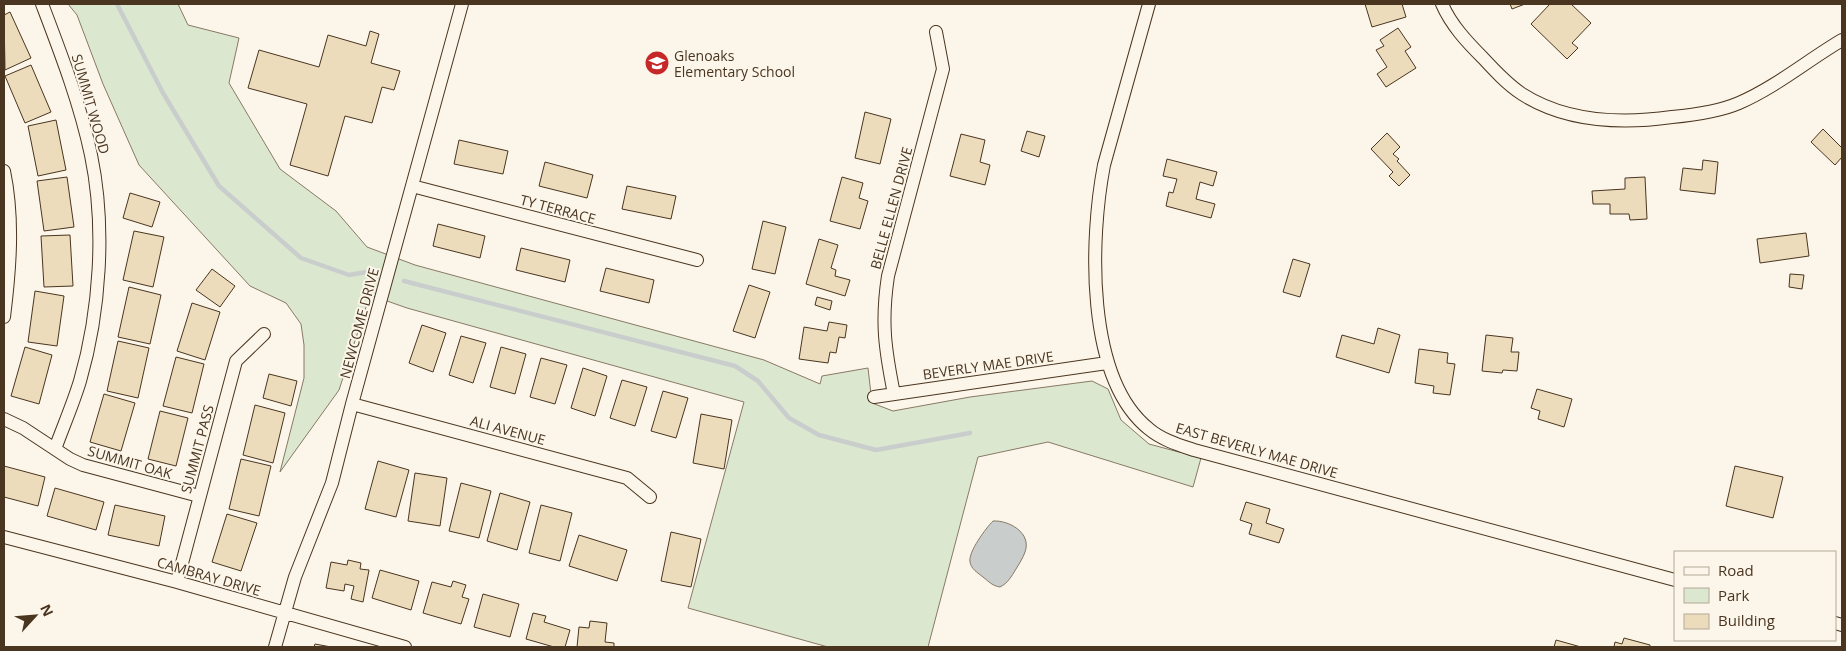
<svg xmlns="http://www.w3.org/2000/svg" width="1846" height="651" font-family="'Open Sans',sans-serif">
<rect width="100%" height="100%" fill="#fbf6e9"/>
<path fill="#dce7d0" stroke="#887966" d="M68,4h110l10,21 51,13 -10,45 51,86 56,42 31,36 48,18 349,95 56,24 2,-8 46,-8 4,35 21,8 77,-14 122,-16 16,8 13,31 28,24 52,14 -8,29 -145,-45 -70,15 -50,190h-100l-140,-39 56,-206 -337,-94 -37,-13 -31,95 -59,82 24,-94v-33l-3,-21 -15,-21 -36,-17 -111,-121 -36,-81 -26,-69z"/>
<path fill="#c9cecd" stroke="#887966" d="M993,521c16,-1 39,12 32,31 -2,6 -6,12 -9,17 -5,8 -8,14 -16,18 -7,-1 -11,-5 -17,-10 -5,-4 -12,-8 -13,-15 -2,-10 16,-34 23,-41z"/>
<g fill="none" stroke-linecap="round" stroke-linejoin="round">
<path stroke="#c9cecd" stroke-width="4.5" d="M117,4l46,89 56,93 82,72 48,17 24,-4
M404,281l331,85 23,15 31,37 30,17 57,15 94,-17"/>
</g>
<path fill="#ecdcbc" stroke="#4a3520" d="M1365,4h37l4,13 -34,10z
M1510,4h15l-13,5z
M1550,4h21l20,19 -19,20 6,5 -11,11 -36,-35z
M10,12l21,46 -26,12 -1,-55z
M1398,28l13,19 -6,4 11,17 -30,19 -9,-13 10,-7 -11,-17 8,-4 -4,-6z
M370,31l9,3 -8,29 29,8 -6,19 -12,-3 -10,36 -27,-7 -17,60 -38,-11 17,-61 -59,-16 11,-38 60,17 9,-32 38,11z
M31,65l20,47 -26,11 -20,-47z
M865,112l26,7 -11,45 -25,-6z
M56,120l10,50 -28,6 -10,-50z
M1823,129l19,19v9l-7,8 -24,-23z
M1027,131l18,5 -6,21 -18,-6z
M1387,133l13,14 -7,7 6,5 -2,2 13,14 -11,11 -10,-10 4,-4 -22,-23z
M961,134l24,6 -5,22 10,3 -5,20 -35,-9z
M459,140l49,11 -5,23 -49,-10z
M1167,159l50,13 -4,14 -13,-4 -4,17 19,5 -4,14 -45,-12 3,-14 4,1 4,-14 -14,-3z
M1703,160l15,2 -3,32 -35,-4 3,-22 19,2z
M545,162l48,13 -6,23 -48,-12z
M67,177l7,50 -30,4 -7,-50z
M842,177l21,6 -4,15 9,3 -8,28 -30,-8z
M1645,177l2,42 -17,1 -1,-6h-19v-10h-17l-1,-13 33,-2v-11z
M627,186l49,10 -5,23 -49,-10z
M130,193l30,9 -8,25 -29,-9z
M763,221l23,6 -11,47 -23,-5z
M438,224l47,12 -5,22 -47,-12z
M134,231l30,6 -11,50 -30,-7z
M1806,233l3,23 -49,7 -3,-24z
M70,235l3,51 -29,1 -3,-51z
M819,239l19,6 -7,23 5,2 -1,6 15,4 -5,16 -39,-12z
M521,248l49,12 -5,22 -49,-12z
M1293,259l17,5 -10,33 -17,-5z
M606,268l48,12 -5,23 -49,-12z
M212,269l23,17 -15,21 -24,-17z
M1790,274l14,1 -2,14 -13,-2z
M749,285l21,7 -15,46 -22,-7z
M129,287l32,8 -11,49 -32,-7z
M35,291l29,5 -7,50 -29,-4z
M817,297l15,4 -2,9 -15,-5z
M192,303l28,9 -15,48 -28,-9z
M829,322l18,3 -2,13 -6,-1 -3,16 -6,-1 -2,11 -29,-4 5,-32 23,4z
M422,325l24,8 -13,39 -24,-9z
M1378,328l22,7 -11,38 -53,-16 6,-22 32,9z
M1486,335l27,3 -2,14h8l-2,19 -14,-1 -1,3 -20,-2z
M461,336l25,7 -13,40 -24,-8z
M118,341l31,7 -11,50 -31,-7z
M25,347l27,8 -13,49 -28,-8z
M501,347l25,7 -11,40 -25,-7z
M1419,349l29,4 -1,10 8,1 -5,31 -17,-2 1,-7 -19,-3z
M176,357l28,7 -12,49 -29,-7z
M541,358l26,7 -12,39 -25,-7z
M583,368l24,8 -12,40 -24,-8z
M269,374l28,7 -6,25 -28,-8z
M622,380l25,7 -12,39 -25,-8z
M1537,389l35,10 -8,28 -26,-8 2,-8 -9,-3z
M663,391l25,7 -12,40 -25,-7z
M104,394l31,9 -14,48 -31,-9z
M255,405l30,8 -12,50 -30,-8z
M160,411l28,7 -12,48 -28,-7z
M701,414l31,6 -8,49 -31,-6z
M241,459l30,7 -12,50 -30,-7z
M378,461l31,9 -13,47 -31,-8z
M4,466l41,11 -7,29 -34,-9z
M1735,466l48,11 -10,41 -47,-12z
M415,473l32,5 -7,48 -32,-5z
M461,483l30,8 -12,47 -30,-7z
M55,488l49,14 -8,28 -49,-14z
M500,493l30,9 -13,48 -30,-9z
M1246,502l24,7 -4,14 18,6 -5,14 -30,-9 3,-10 -12,-4z
M115,505l50,11 -6,30 -51,-11z
M541,505l31,8 -12,48 -31,-8z
M227,514l30,9 -16,48 -29,-9z
M671,532l30,7 -10,48 -30,-6z
M579,535l48,15 -10,31 -48,-15z
M348,560l13,3 -1,6 9,1 -6,32 -12,-3 3,-13 -9,-2 -1,7 -18,-3 5,-26 16,3z
M380,570l39,11 -8,29 -39,-12z
M453,581l13,4 -4,12 7,2 -8,25 -38,-11 9,-31 19,5z
M483,594l36,10 -9,33 -36,-10z
M533,613l13,3 -2,6 26,8 -5,17h-11l-28,-8z
M590,621l17,2 -2,19 9,1v4h-37l2,-20 10,1z
M1624,638l26,7v2h-36l1,-5 7,2z
M1556,640l25,7h-27z
M315,644l16,3h-17z"/>
<g fill="none" stroke-linecap="round" stroke-linejoin="round">
<defs>
<path id="minor" d="M42,4c19,50 38,99 49,151 15,72 9,157 -11,226 -7,23 -17,46 -25,68
M1149,4l-45,161c-14,73 -19,213 45,264 13,11 30,16 45,21l481,130
M1442,4c9,21 25,38 41,54 12,13 24,26 39,36 44,28 100,30 150,23 22,-2 46,-5 67,-14 37,-16 69,-43 103,-63
M4,171c10,48 6,98 0,146
M412,186l285,74
M894,394c-9,-45 -13,-72 -6,-118l55,-207 -7,-37
M874,397l233,-34
M352,404l275,74 23,19
M4,419l19,9 47,31 13,6 116,31
M4,537l173,45 228,65
M177,582l59,-221 28,-27
M1835,623l7,2
M275,647l20,-70 37,-94 20,-79 110,-400"/>
</defs>
<use href="#minor" stroke="#4a3520" stroke-width="14"/>
<use href="#minor" stroke="#fbf6e9" stroke-width="12"/>
</g>
<defs>
<symbol id="school-disc" viewBox="-11 -11 22 22"><circle r="9.5" fill="#c62828" stroke="#fbf6e9"/><path d="M0-5L7-2L0 1L-7-2ZM-4 1L0 2.5L4 1V4Q0 6-4 4Z" fill="#fff"/></symbol>
</defs>
<g fill-rule="evenodd">
<use href="#school-disc" x="643" y="49" width="28" height="28"/>
</g>
<g text-anchor="middle" dominant-baseline="central" stroke-width="4" stroke-linejoin="round" paint-order="stroke">
<g font-size="14" fill="#4a3520" stroke="#fbf6e9" text-anchor="start">
<text x="674" y="55">Glenoaks<tspan x="674" dy="16">Elementary School</tspan></text>
</g>
<g font-size="14" fill="#4a3520" stroke="#fbf6e9">
<text transform="translate(91 104) rotate(74)">SUMMIT WOOD</text>
<text transform="translate(891 208) rotate(-75)">BELLE ELLEN DRIVE</text>
<text transform="translate(558 209) rotate(15)">TY TERRACE</text>
<text transform="translate(359 323) rotate(-75)">NEWCOME DRIVE</text>
<text transform="translate(988 365) rotate(-8)">BEVERLY MAE DRIVE</text>
<text transform="translate(508 430) rotate(15)">ALI AVENUE</text>
<text transform="translate(197 449) rotate(-75)">SUMMIT PASS</text>
<text transform="translate(1257 450) rotate(16)">EAST BEVERLY MAE DRIVE</text>
<text transform="translate(130 462) rotate(16)">SUMMIT OAK</text>
<text transform="translate(209 576) rotate(16)">CAMBRAY DRIVE</text>
</g>
</g>
<rect width="1846" height="651" fill="none" stroke="#4a3520" stroke-width="10"/>
<rect x="1674" y="551" width="162" height="90" fill="#fbf6e9" stroke="#b4a999"/>
<rect x="1684" y="567" width="25" height="8" fill="#fbf6e9" stroke="#b4a999"/>
<text x="1718" y="576" font-size="15" fill="#4a3520">Road</text>
<rect x="1684" y="588" width="25" height="15" fill="#dce7d0" stroke="#b4a999"/>
<text x="1718" y="601" font-size="15" fill="#4a3520">Park</text>
<rect x="1684" y="614" width="25" height="15" fill="#ecdcbc" stroke="#b4a999"/>
<text x="1718" y="626" font-size="15" fill="#4a3520">Building</text>
<g transform="translate(35 616) rotate(64)" stroke="#fbf6e9" stroke-width="4" paint-order="stroke">
<path d="M0-4L9 19L0 12L-9 19Z" fill="#4a3520"/>
<text y="-8" font-size="14" font-weight="bold" text-anchor="middle" fill="#4a3520">N</text>
</g>
</svg>
